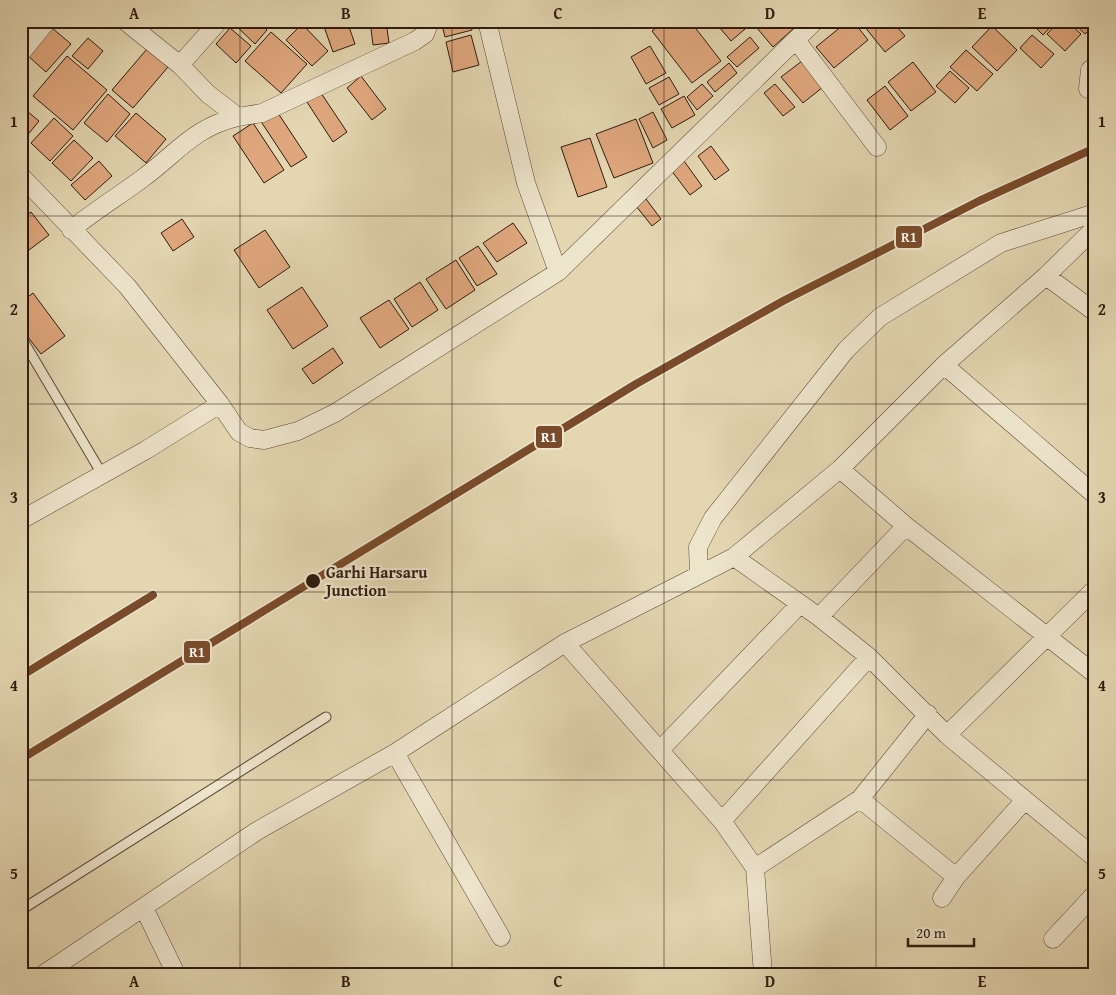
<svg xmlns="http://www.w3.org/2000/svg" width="1116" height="995" font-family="'Gentium Book Plus',serif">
<rect width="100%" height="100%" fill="#e3d6b1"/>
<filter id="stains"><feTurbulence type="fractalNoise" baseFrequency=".004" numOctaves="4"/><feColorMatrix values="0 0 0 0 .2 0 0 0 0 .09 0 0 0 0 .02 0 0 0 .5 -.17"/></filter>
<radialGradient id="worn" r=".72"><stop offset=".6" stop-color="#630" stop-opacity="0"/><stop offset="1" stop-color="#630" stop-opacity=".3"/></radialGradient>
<path fill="#dfa77e" stroke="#2f1a0e" d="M231,21h26l10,9 -12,14z
M322,21h25l8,23 -22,8z
M370,21h16l3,22 -16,2z
M441,21h29l2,9 -27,7z
M665,21h25l31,40 -29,22 -40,-52z
M714,21h24l7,8 -14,12z
M751,21h34l8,8 -20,18z
M848,21h5l15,19 -34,28 -18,-21z
M860,21h32l13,15 -20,16z
M1029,21h27l-13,14z
M1059,21h8l14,13 -16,17 -18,-17z
M1071,21h24v3l-10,10z
M302,24l26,27 -16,15 -26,-26z
M992,26l25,24 -20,21 -25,-24z
M52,28l19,16 -25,28 -19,-17z
M230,28l21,18 -15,17 -20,-19z
M271,32l36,32 -26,29 -36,-32z
M471,35l8,30 -26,7 -7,-30z
M1032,35l22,19 -13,14 -21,-20z
M750,37l9,11 -22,19 -10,-10z
M88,38l15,13 -15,18 -16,-13z
M650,46l16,27 -20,11 -15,-27z
M147,49l21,18 -35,41 -21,-18z
M966,50l27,24 -16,17 -27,-24z
M67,56l40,34 -34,40 -40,-34z
M802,61l21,26 -20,16 -22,-26z
M913,62l23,30 -25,19 -23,-29z
M729,63l8,10 -22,19 -8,-10z
M950,71l19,17 -14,15 -19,-17z
M361,76l25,33 -14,11 -25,-32z
M669,77l10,17 -20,11 -10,-17z
M702,84l11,12 -16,14 -10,-13z
M775,84l20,23 -12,9 -19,-23z
M885,86l23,30 -18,14 -23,-30z
M319,90l28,42 -14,10 -28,-43z
M108,94l22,20 -23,28 -23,-19z
M684,96l11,19 -23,13 -11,-19z
M21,106l18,15 -18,22z
M276,110l31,47 -16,10 -31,-47z
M653,112l14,28 -14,8 -14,-29z
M136,113l30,26 -20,24 -31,-27z
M54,118l19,18 -23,25 -19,-18z
M636,119l17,44 -39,15 -18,-44z
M253,123l31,47 -20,13 -31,-47z
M590,138l17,49 -29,10 -17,-50z
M74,140l19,18 -22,23 -19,-18z
M711,146l18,24 -14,10 -17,-24z
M99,161l13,15 -27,24 -14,-15z
M684,161l18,25 -12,9 -19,-25z
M646,199l15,20 -9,7 -16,-20z
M31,212l18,23 -20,15 -8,-10v-20z
M182,219l12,18 -21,14 -12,-18z
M513,223l14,20 -30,19 -14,-19z
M265,230l25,37 -31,21 -25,-38z
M21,245l8,10 -8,6z
M478,246l19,28 -20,12 -18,-28z
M456,260l19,30 -29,19 -20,-30z
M420,282l18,28 -26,17 -18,-28z
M302,287l26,39 -35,23 -26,-39z
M33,293l32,43 -24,18 -20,-26v-26z
M389,300l20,29 -29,19 -20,-30z
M333,348l10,15 -30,21 -11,-15z"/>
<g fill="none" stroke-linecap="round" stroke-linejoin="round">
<defs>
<path id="lane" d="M21,337l81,137
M21,910l305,-193"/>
<path id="street" d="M487,21l39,162 32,89
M796,40l81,107
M21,53l26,-32
M180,65l39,-44
M1088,89l2,-19 5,-4
M238,117l24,-4 153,-72 10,-7 5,-13
M21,176l106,110 93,118 19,28 11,6 14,2 34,-9 37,-18 223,-141 257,-251
M71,230c23,-19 48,-34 72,-52 34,-25 51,-51 95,-61l-30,-23 -28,-29 -55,-44
M1046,276l49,36
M944,365l151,130
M840,469l66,57 189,148
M21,520l125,-70 74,-46
M734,557l106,-88 104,-104 102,-89 49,-48
M699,575l35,-18 85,60 50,40 78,78 148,123
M819,617l87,-91
M565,643l157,178 33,47 8,106
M947,735l148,-146
M660,750l140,-146
M395,753l106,184
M860,799l96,78
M722,821l147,-164
M755,868l105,-69 68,-85
M942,898l14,-21 68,-76
M144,908l32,66
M1053,939l42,-45
M44,974l213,-143 138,-78 170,-110 134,-68 -1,-28 15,-29 133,-168 34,-33 121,-74 94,-30"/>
</defs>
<use href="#lane" stroke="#5c4937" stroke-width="11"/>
<use href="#street" stroke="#5c4937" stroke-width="19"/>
<use href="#lane" stroke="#ede4cc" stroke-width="9"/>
<use href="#street" stroke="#ede4cc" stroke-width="18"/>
<path stroke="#2f1a0e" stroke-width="4" stroke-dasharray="9 9" stroke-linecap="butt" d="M21,676l132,-81"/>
<defs>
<path id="rail-1" d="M21,676l132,-81
M21,759l615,-375 147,-83 196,-100 116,-53"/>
</defs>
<use href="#rail-1" stroke="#ede4cc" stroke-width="11"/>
<use href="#rail-1" stroke="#7a4b2a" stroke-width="8"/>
</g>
<path fill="none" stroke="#2f1a0e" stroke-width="1" stroke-opacity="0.55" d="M240,21v953M452,21v953M664,21v953M876,21v953M21,216h1074M21,404h1074M21,592h1074M21,780h1074"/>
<circle fill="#2f1a0e" stroke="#ede4cc" stroke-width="2" cx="313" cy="581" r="8"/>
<g text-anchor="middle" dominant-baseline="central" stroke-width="4.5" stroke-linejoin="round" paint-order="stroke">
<g font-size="16" font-weight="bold" fill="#2f1a0e" stroke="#ede4cc" text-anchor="start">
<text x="326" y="572">Garhi Harsaru<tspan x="326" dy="18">Junction</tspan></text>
</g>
</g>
<g stroke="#ede4cc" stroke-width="2">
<rect x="895" y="225" width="28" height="24" rx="5" fill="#7a4b2a"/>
<rect x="535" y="425" width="28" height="24" rx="5" fill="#7a4b2a"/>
<rect x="183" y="640" width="28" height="24" rx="5" fill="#7a4b2a"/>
</g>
<g font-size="14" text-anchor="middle" font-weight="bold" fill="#fff">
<text x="909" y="242">R1</text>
<text x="549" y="442">R1</text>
<text x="197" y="657">R1</text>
</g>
<rect width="1116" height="995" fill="none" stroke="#e3d6b1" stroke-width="55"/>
<path d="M908 938v8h66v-8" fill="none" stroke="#2f1a0e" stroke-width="2.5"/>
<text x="916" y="938" font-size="15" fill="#2f1a0e" stroke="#ede4cc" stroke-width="4" paint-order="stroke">20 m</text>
<rect x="28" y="28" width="1060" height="940" fill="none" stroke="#2f1a0e" stroke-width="2"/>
<g font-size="16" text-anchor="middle" font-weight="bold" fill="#2f1a0e">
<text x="134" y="19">A</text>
<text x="346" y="19">B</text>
<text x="558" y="19">C</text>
<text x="770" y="19">D</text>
<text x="982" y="19">E</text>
<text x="14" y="127">1</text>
<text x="1102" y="127">1</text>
<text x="14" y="315">2</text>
<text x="1102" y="315">2</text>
<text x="14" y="503">3</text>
<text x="1102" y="503">3</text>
<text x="14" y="691">4</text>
<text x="1102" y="691">4</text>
<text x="14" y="879">5</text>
<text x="1102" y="879">5</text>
<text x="134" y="987">A</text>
<text x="346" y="987">B</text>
<text x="558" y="987">C</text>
<text x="770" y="987">D</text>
<text x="982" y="987">E</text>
</g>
<rect width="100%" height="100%" filter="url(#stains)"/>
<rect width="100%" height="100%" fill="url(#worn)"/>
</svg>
